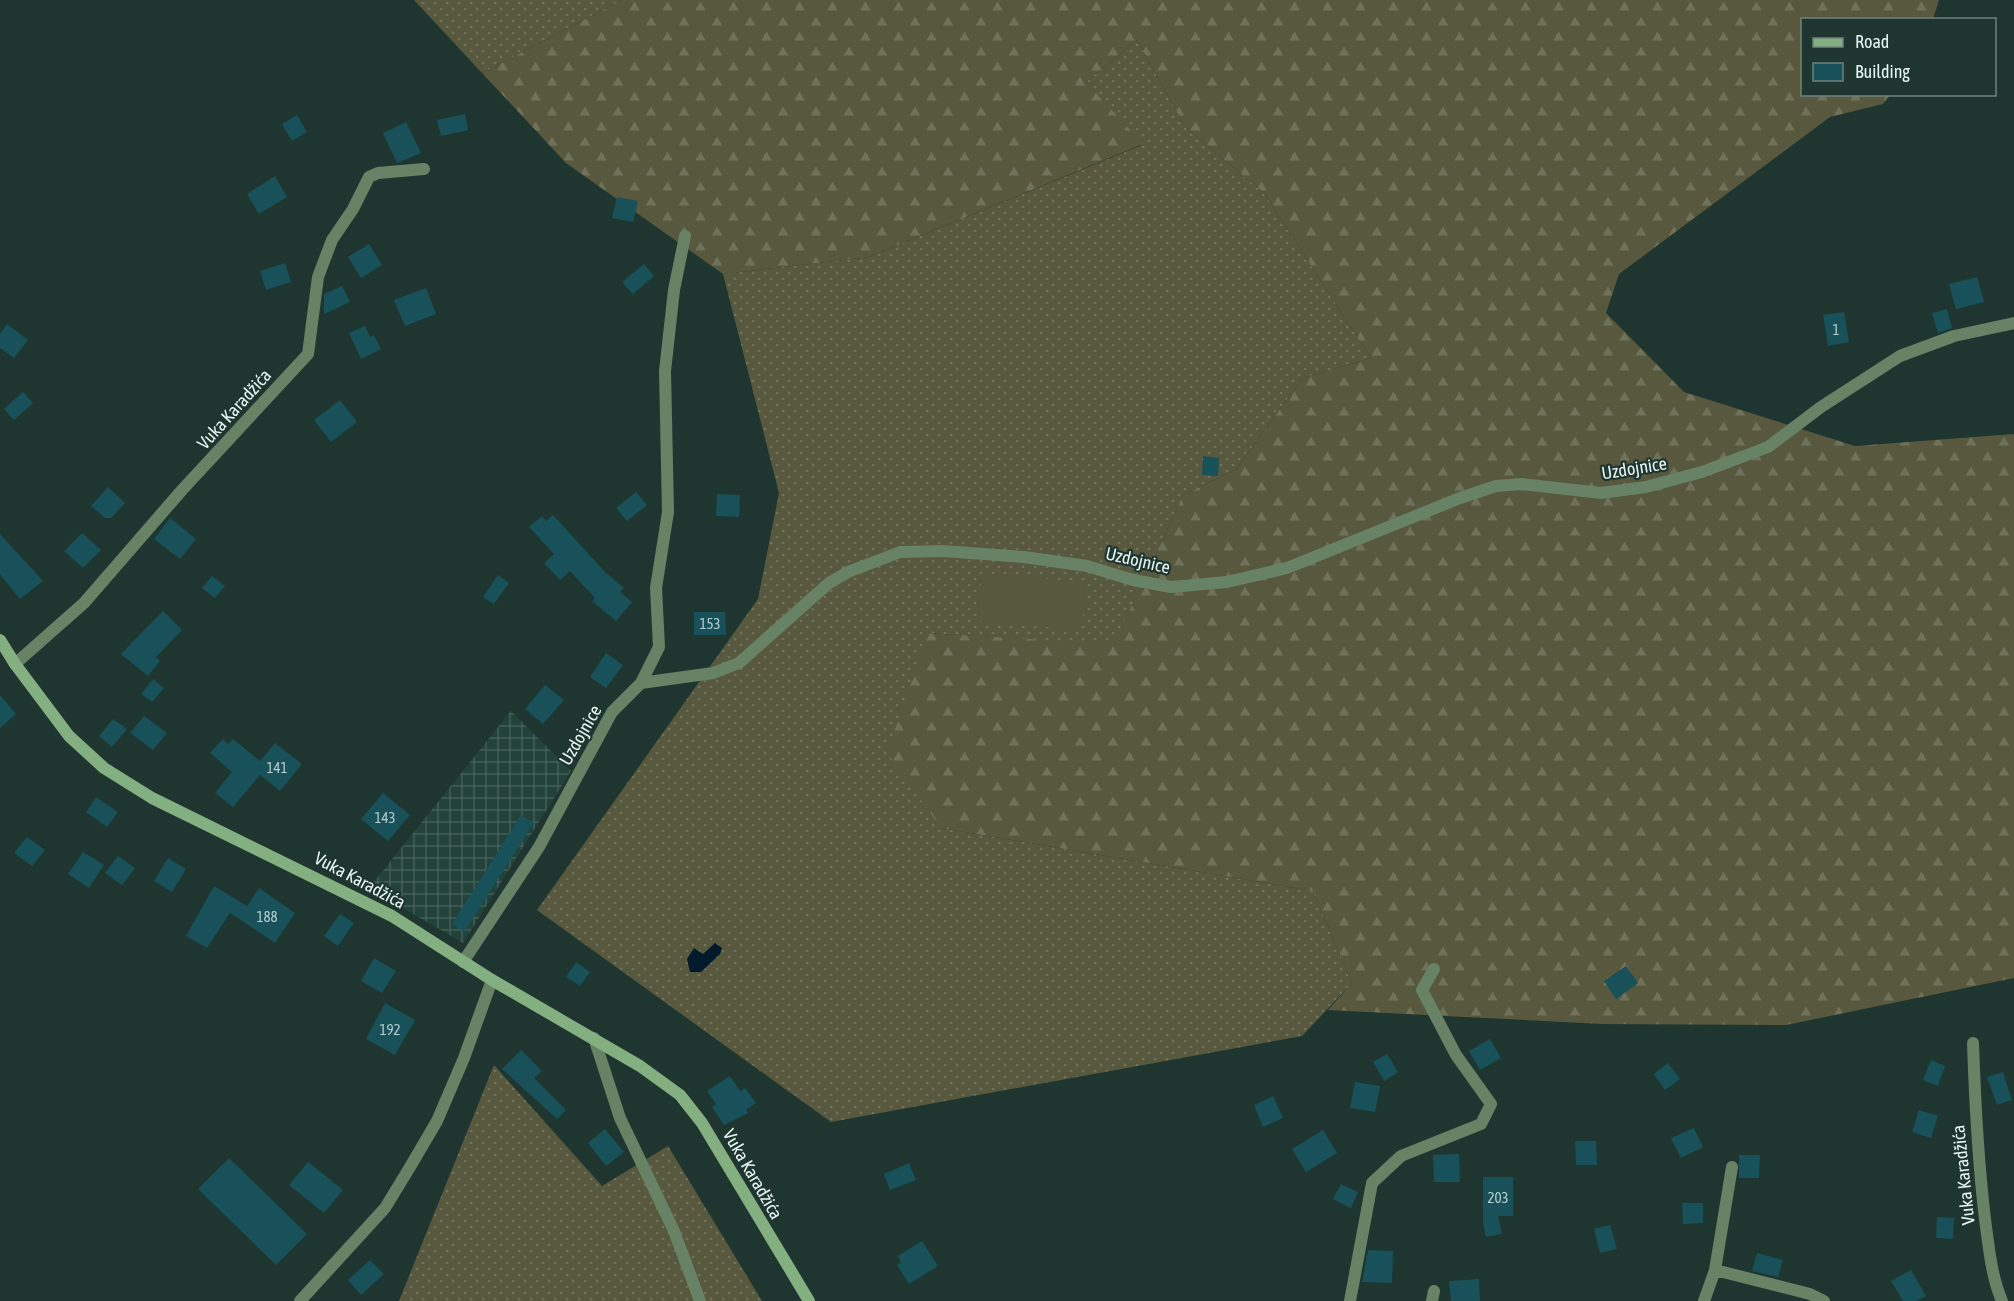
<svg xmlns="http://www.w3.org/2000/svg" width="2014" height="1301" font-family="'Asap Condensed',sans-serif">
<defs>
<pattern id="industrial-grid" width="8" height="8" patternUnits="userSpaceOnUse" patternTransform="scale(1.5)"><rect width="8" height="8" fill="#22423a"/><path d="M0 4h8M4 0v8" fill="none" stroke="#425e57"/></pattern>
<pattern id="grass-dots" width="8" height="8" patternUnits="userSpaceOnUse" patternTransform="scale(1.5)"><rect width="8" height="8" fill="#57583d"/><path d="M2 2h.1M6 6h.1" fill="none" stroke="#6f715a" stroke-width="1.8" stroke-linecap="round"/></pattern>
<pattern id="forest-firs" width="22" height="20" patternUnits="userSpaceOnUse" patternTransform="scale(1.5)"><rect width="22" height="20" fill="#57583d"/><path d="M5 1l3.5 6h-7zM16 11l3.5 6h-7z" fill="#6f715a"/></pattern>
</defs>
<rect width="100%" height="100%" fill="#1f3630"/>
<path fill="url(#industrial-grid)" d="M511,711l60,60 -108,172 -94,-55z"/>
<path fill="url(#grass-dots)" d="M414,0h208l-140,73z
M1137,40l48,87 79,66 107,165 -68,20 -67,91 -53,26 -69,150 -186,-12 13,195 372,63 39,92 -50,53 -471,86 -294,-212 221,-311 21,-106 -56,-219 146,-17 273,-112 -56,-63z
M494,1065l108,121 66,-40 94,155h-363z"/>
<path fill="url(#forest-firs)" d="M622,0h1317l-6,19 -131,1v74l88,1 -7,9 -53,13 -211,157 -13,39 78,79 171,54 159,-12v544l-228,47 -184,-1 -274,-14 24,-27 -39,-92 -372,-63 -54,-75 41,-120 186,11 69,-149 53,-26 67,-91 68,-20 -107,-165 -79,-66 -48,-87 -51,42 57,62 -274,113 -146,17 -157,-111 -84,-90z"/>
<path fill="#57583d" d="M982,573l104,9 -4,48 -105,-9z"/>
<path fill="#021a2c" d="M715,943l7,5 -2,6 -19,18h-11l-3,-13 7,-11 9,6z"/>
<path fill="#185159" d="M465,114l3,16 -27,6 -4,-16z
M297,115l10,17 -15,9 -10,-17z
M406,122l15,31 -24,10 -14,-30z
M275,176l12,21 -28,17 -12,-20z
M617,197l21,4 -5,21 -21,-4z
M369,244l13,21 -21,13 -13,-21z
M285,263l6,19 -25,8 -6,-19z
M644,264l10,12 -21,18 -11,-12z
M1977,277l7,25 -28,7 -7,-25z
M342,286l8,16 -26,12v-20z
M426,288l10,26 -31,12 -11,-26z
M1947,309l5,19 -14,5 -6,-20z
M1844,312l5,30 -21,4 -5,-31z
M7,324l21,16 -14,18 -14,-10v-14z
M365,326l5,11 4,-2 7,14 -20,10 -12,-26z
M23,392l10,11 -19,17 -10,-11z
M340,400l17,22 -26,20 -17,-22z
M1203,456l16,2 -1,18 -16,-1z
M108,487l17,16 -14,15h-6l-14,-12z
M636,492l11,13 -20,16 -11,-13z
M717,494l23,1 -1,22 -23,-1z
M553,515l52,57 19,16 -4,4 12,10 -16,19 -24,-20 3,-3 -25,-27 -10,9 -16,-17 10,-9 -25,-27 13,-11 4,5z
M170,518l26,21 -16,20 -26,-20z
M82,533l19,17 -18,18 -19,-17z
M0,534l43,47 -23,18 -20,-25z
M498,575l11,8 -15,21 -11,-7z
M212,576l13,10 -10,12 -13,-10z
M163,611l19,19 -26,27 4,4 -12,15 -27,-22z
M694,612h31l1,23h-32z
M606,653l17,12 -17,23 -16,-11z
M153,679l11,9 -12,14 -11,-8z
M545,685l19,15 -21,24 -18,-15z
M0,695l16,19 -16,14z
M144,716l23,17 -14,17 -23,-17z
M113,719l14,10 -15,18 -13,-11z
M223,739l5,5 5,-5 27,22 15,-18 27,21 -22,27 -20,-16 -27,32 -18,-14 17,-21 -22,-19z
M383,793l27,22 -22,26 -27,-22z
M96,797l22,15 -11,15 -21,-15z
M521,815l13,8 -70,109 -12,-8z
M27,837l18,13 -13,16 -18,-13z
M83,852l21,13 -15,23 -21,-14z
M118,856l17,12 -13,17 -17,-12z
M168,858l18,11 -14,23 -18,-11z
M214,886l33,20 12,-18 36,25 -20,30 -45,-30 -23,35 -21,-12z
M340,914l14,9 -16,23 -14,-10z
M374,958l22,13 -14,22 -21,-12z
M576,962l14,10 -10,14 -14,-9z
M1626,966l12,17 -22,16 -12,-18z
M385,1003l30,17 -20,35 -29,-16z
M1490,1039l11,19 -21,12 -11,-19z
M521,1050l21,21 -8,7 32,32 -9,9 -55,-50z
M1387,1054l11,18 -14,9 -11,-19z
M1931,1060l14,6 -7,20 -15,-6z
M1668,1063l12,16 -15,11 -11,-16z
M2003,1072l9,28 -15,5 -10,-28z
M730,1076l10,15 5,-3 11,15 -10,7 2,3 -24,12 -12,-18 4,-3 -9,-13z
M1355,1082l25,4 -5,26 -25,-4z
M1273,1096l10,22 -20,9 -9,-22z
M1919,1110l19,6 -7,22 -19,-6z
M1694,1128l9,19 -22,11 -10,-20z
M605,1129l19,23 -18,14 -18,-23z
M1323,1130l14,23 -31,19 -14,-23z
M1575,1141h21l1,24h-21z
M1459,1154l1,28h-26l-1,-27z
M1739,1155h21l-1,23h-20z
M229,1158l78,76 -31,31 -78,-76z
M308,1162l35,28 -19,23 -35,-28z
M909,1163l7,17 -26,10 -6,-16z
M1483,1177h30v39h-15l4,18 -16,3 -3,-14z
M1341,1184l17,8 -7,16 -18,-9z
M1682,1203h21v20l-20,1z
M1937,1217l17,1 -1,21 -17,-1z
M1610,1225l7,24 -17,4 -6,-24z
M922,1241l16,25 -29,18 -12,-19 4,-2 -3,-7z
M1368,1250l25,1 -1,32 -30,-1z
M1757,1253l26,7 -5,17 -26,-6z
M370,1260l14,14 -23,21 -13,-15z
M1911,1270l15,26 -10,5h-13l-12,-20z
M1479,1279l1,22h-29l-2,-20z"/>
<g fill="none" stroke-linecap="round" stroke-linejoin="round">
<path stroke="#678265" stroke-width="12" d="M15,664l69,-61 98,-113 126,-136 10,-77 14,-37 21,-31 16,-32 9,-4 46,-4
M641,683l18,-36 -3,-59 12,-76 -3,-141 9,-81 11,-54
M463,962l76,-115 73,-135 29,-29 72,-10 26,-10 90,-80 19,-11 52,-20 43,-1 81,6 63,9 46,14 38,7 56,-5 60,-14 173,-70 36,-12 26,-2 79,9 45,-6 56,-15 66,-25 53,-40 79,-51 54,-20 60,-13
M594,1038l26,80 54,113 26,70
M1973,1043c2,59 5,118 12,176 4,29 6,56 17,82
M1715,1270l95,24 14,7
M300,1301l85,-93 25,-41 27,-46 27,-63 28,-78
M1350,1301l22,-118 29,-27 80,-32 10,-20 -35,-49 -34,-65 12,-21
M1432,1301l2,-10
M1704,1301l11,-31 17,-103"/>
<path stroke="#84af81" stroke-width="12" d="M0,640l15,24 54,72 35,32 48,30 240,118 100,64 148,86 40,29 22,28 107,178"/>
</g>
<g text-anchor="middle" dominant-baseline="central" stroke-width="4.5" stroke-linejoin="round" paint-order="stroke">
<g font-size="15" fill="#b4cdcc">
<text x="1836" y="329">1</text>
<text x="710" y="623">153</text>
<text x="277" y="767">141</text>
<text x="385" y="817">143</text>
<text x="267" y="916">188</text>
<text x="390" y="1029">192</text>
<text x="1498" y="1197">203</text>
</g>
<g font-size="18" fill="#e8f6f2" stroke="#1f3630">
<text transform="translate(234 409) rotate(-48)">Vuka Karadžića</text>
<text transform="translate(1634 468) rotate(-9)">Uzdojnice</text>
<text transform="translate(1138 560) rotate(13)">Uzdojnice</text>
<text transform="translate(580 735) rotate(-60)">Uzdojnice</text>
<text transform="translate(360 880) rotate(28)">Vuka Karadžića</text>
<text transform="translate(753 1174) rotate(60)">Vuka Karadžića</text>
<text transform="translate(1963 1175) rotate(-96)">Vuka Karadžića</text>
</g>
</g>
<rect x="1801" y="18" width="195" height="78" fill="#1f3630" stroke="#6f837e" stroke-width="1.5"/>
<rect x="1813" y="38" width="30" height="9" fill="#84af81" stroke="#6f837e" stroke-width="1.5"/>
<text x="1855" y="48" font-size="18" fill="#e8f6f2">Road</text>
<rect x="1813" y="63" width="30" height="18" fill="#185159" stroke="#6f837e" stroke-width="1.5"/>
<text x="1855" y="78" font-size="18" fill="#e8f6f2">Building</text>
</svg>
